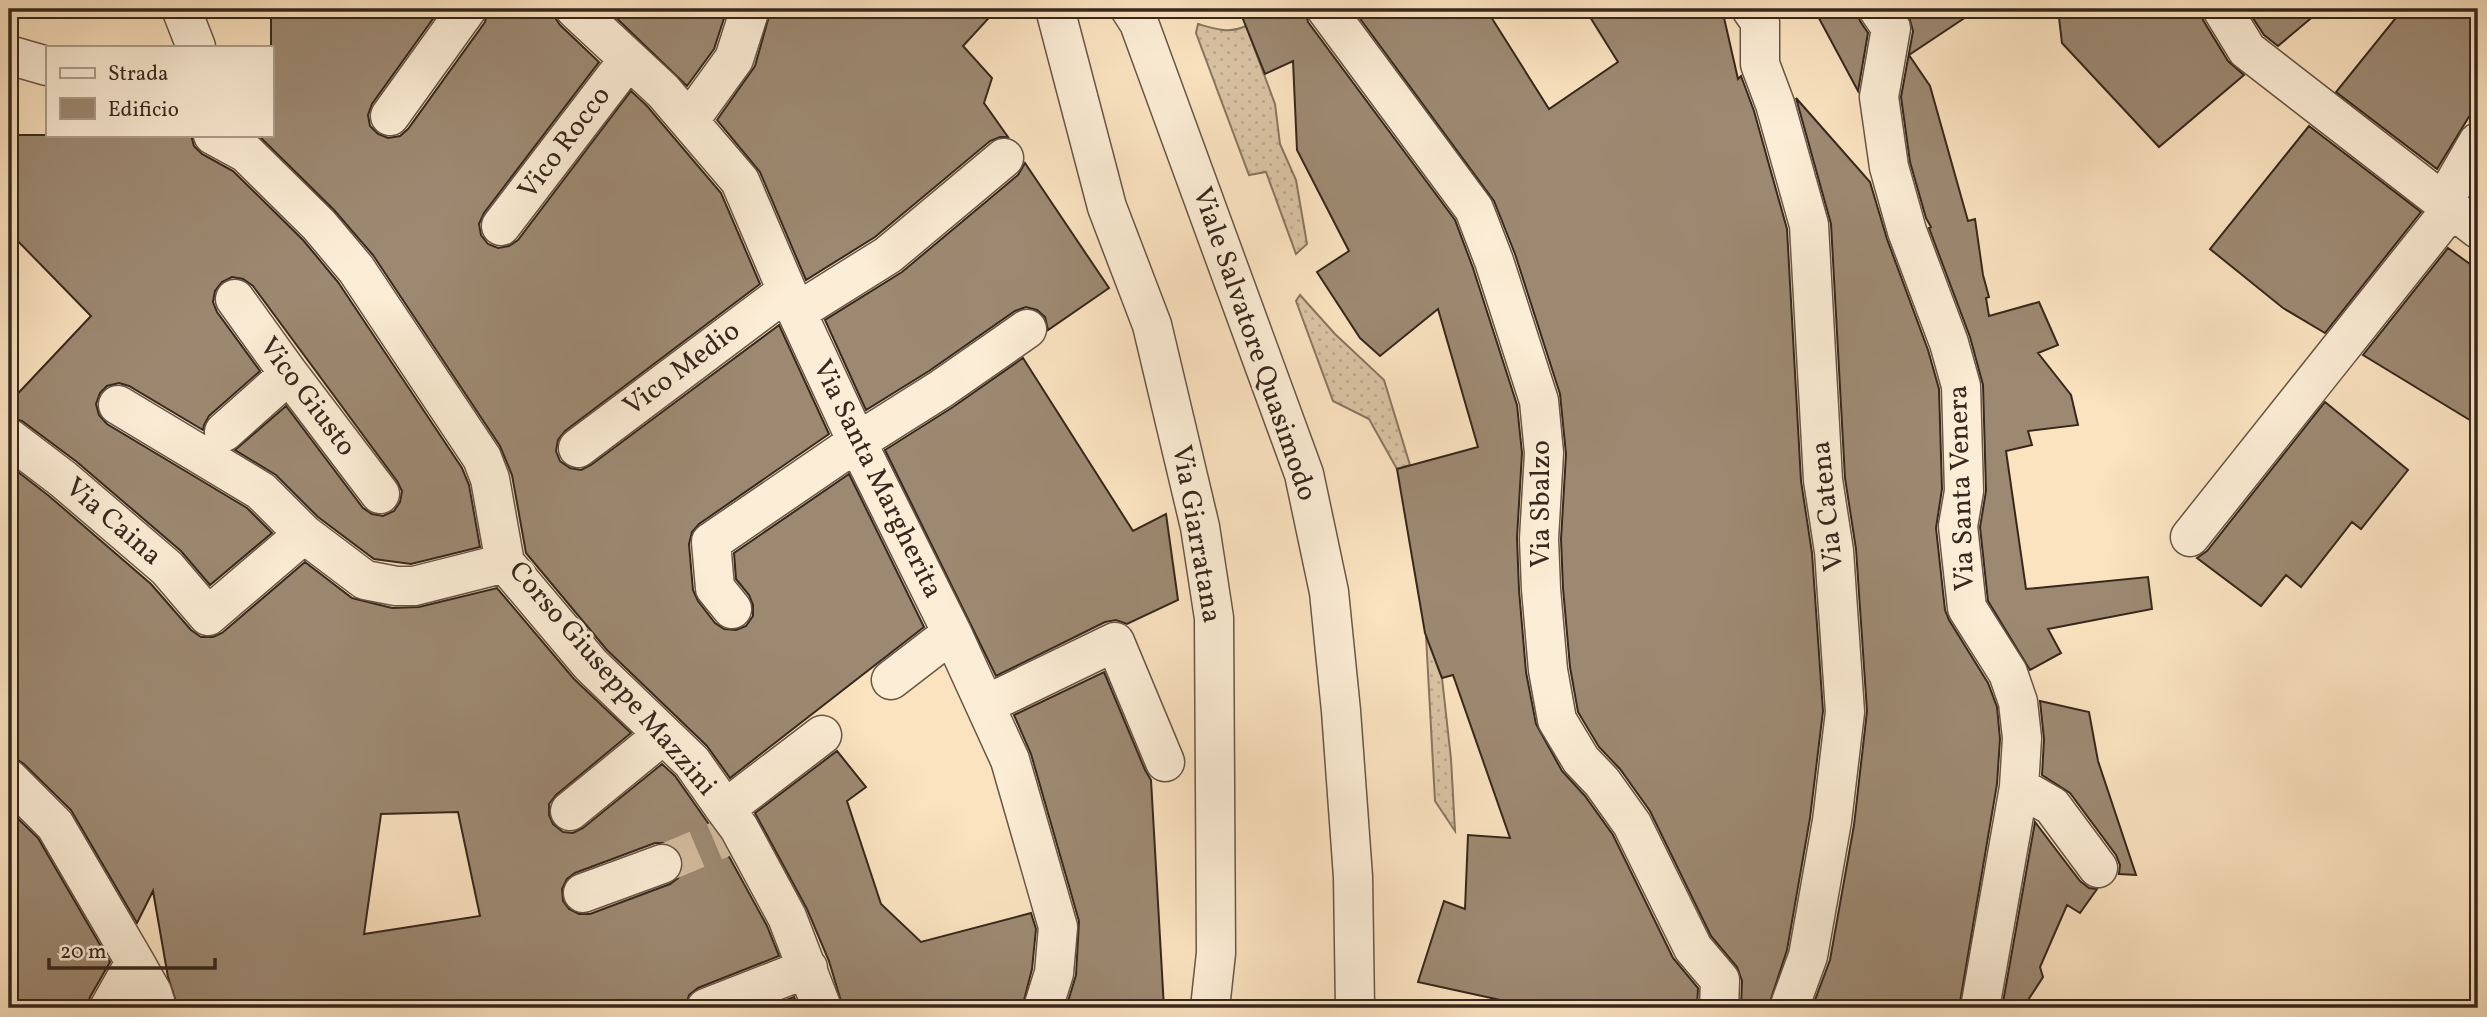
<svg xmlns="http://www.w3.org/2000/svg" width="2487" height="1017" font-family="Vollkorn,serif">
<defs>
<pattern id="grass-dots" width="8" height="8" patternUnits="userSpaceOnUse" patternTransform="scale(1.75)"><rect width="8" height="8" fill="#dac3a4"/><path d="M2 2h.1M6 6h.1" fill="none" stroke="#bca88d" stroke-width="1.8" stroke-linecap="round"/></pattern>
</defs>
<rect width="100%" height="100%" fill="#fbe3c0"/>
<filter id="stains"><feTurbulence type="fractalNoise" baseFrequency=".00286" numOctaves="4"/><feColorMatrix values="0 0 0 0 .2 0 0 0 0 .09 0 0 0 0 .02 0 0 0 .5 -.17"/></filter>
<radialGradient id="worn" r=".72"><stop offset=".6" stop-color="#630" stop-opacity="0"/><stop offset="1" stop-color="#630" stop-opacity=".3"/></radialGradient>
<path fill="url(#grass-dots)" stroke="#887560" stroke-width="2" d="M1198,24c17,5 31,10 48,2l29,78 5,40 16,36 11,64 -11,10 -30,-82 -17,3 -53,-142z
M1300,295l35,39 49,46 26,85 -13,4 -28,-50 -36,-18 -37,-100z
M1426,636l16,42 9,81 4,72 -20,-30z"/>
<path fill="#9d8972" stroke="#37271d" stroke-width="2" fill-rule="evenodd" d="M271,9h169l-68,95 -4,11 2,11 8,8 10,4 12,-2 8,-7 77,-107 3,-13h66v7l6,9 39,37 -115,151 -5,11 2,11 7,9 10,4 11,-2 9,-6 113,-149 16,15 74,87 39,91 -195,147 -7,9 -2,11 4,10 10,7 11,2 10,-5 188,-140 50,109 -130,90 -7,8 -3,12 4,46 5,11 17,22 9,6 12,1 10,-4 7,-10v-11l-4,-10 -13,-16 -2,-26 115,-79 75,153 -194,151 -23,-32 -100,-96 -81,-97 -14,-78 -12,-29 -127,-191 -39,-45 -76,-75h13z
M607,9h120l-13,40 -27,37z
M771,9h226l-34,37 29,32 -8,25 24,34h-8l-10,4 -115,96 -69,43 -46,-108 -43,-52 38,-54z
M1239,9h66l3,13 147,198 18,48 44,137 5,48 -5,85 2,52 7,82 10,52 26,47 23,25 28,39 60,123 25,30 -1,20h-193l1,-7 -87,-19 26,-81 21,8 3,-74 42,3 -57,-163 -11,3 -17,-45 -28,-164 81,-22 -40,-138 -58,47 -20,-18 -43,-66 32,-21 -52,-101 -4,-89 -28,13z
M1353,9h133l63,100 69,-47 -33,-53h137l16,70 3,-3 13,35 33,118 14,252 11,72 11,158 -13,107 -23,132 -19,58h-27l1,-27 -5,-14 -26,-31 -61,-125 -30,-42 -21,-22 -21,-35 -8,-45 -7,-79 -2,-49 5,-85 -6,-60 -45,-140 -21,-53z
M1814,9h42l4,12 8,12 -10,58z
M1904,9h74l-69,46 21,31 38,135 7,-2 8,56 6,22 -3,1 3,18 50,-14 19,43 -20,8 33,42 7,30 -50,6 4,14 -26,6 20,138 122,-12 4,32 -104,20 13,24 -31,17 -42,-69 -8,-74 6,-36 -3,-106 -13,-48 -41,-109 2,-1 -5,-9 -16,-56 -9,-65 12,-66 -4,-14z
M2058,9h142l3,11 25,41 16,14 -85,72 -97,-104z
M2247,9h75l-44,37 -14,-11z
M2403,9h75v93l-41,67 -101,-77z
M1796,98l74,84 17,57 41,111 11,39 3,100 -6,39 9,82 4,10 39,63 9,24 3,32 -3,45 -38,224h-147l18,-48 24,-135 13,-114 -11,-162 -11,-71 -14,-254z
M2309,126l112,86 -96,121 -42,-25 -73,-59z
M9,135h182l3,11 8,8 31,17 70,69 35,42 124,186 7,17 11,62 -69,17 -37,-5 -56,-42 -42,-42 -41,-25 51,-44 77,102 9,6 11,2 11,-5 6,-9 2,-11 -5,-10 -144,-195 -10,-7 -11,-2 -10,5 -7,9 -2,11 4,10 43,59 -51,45 -5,9 -1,5 -74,-44 -10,-3 -12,3 -7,7 -4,11 3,11 8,9 140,84 25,25 -62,52 -29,-34 -104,-89 -55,-41 -13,-4v-14l82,-87 -82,-84z
M1025,163l84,125 -61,42 -3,-13 -8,-7 -11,-3 -11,4 -86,60 -63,39 -41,-90 77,-48 116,-97z
M2448,248l30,22v155l-115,-70z
M1023,358l110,173 33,-17 12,86 -51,24 -11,-4 -11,2 -109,54 -111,-226 68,-43z
M2325,402l83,68 -47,59 -9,-7 -51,65 -15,-12 -25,31 -64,-48 10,-7z
M9,465l40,31 102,88 40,46 10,7h12l9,-4 83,-71 47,36 40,10 27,-1 78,-19 77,91 57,54 -75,62 -7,9v11l4,9 10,8 10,1 10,-5 79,-64 13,12 45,64 47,86 12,30 -81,32 -9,7 -4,13h-507l-10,-31 -15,-86 -16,32 -66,-113 -47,-46 -9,-6h-6zM458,812l22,104 -116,18 17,-120zM655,843h11l9,4 8,10v11l-5,10 -8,6 -80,30h-11l-10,-5 -6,-8 -1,-12 5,-10 8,-6z
M1104,672l41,98 6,10 13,228h-98l10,-33 3,-54 -48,-167 -17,-39z
M2040,701l49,11 9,49 38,114 -17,-1 1,-9 -4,-10 -46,-62 -28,-18 2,-36z
M837,751l29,36 -19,14 34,103 40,38 110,-29 5,16 -4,40 -10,39h-179l-14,-47 -22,-52 -52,-96z
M9,810l29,28 72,124 -20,35 -3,11h-78z
M2035,822l45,59 9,7 8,1 -17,24 -13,-8 -27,62 3,10 -20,31h-21z
M794,997l5,11h-34z"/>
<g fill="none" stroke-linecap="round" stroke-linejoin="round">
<path stroke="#d4bd9f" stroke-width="38" stroke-dasharray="38 19" stroke-linecap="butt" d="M662,864l66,-28"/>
<defs>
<path id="minor" d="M575,9l88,82 77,90 47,110 70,151 95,191 58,127 48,167 -4,46 -11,35
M1055,9l52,198 45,118 48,202 14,91 2,335 -6,55
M1130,9l9,14 165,451 25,118 12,119 12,166 2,131
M1326,9l148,200 20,52 45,140 5,52 -5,86 2,50 7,81 9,50 24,40 21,22 30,42 61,124 27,32 -1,28
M1751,9l9,13v42l15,40 34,121 14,255 11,71 11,161 -13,109 -24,135 -19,52
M1878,9l13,19 -12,69 10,70 18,64 42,112 12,43 3,105 -6,35 9,82 41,65 10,29 4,36 -3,49 -39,221
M2222,9l25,41 231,179
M182,11l14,36
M9,55l38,11
M390,116l77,-107
M689,121l45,-62 16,-50
M213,135l33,18 73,72 37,44 126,189 8,21 15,84 86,102 101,97 33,47 14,19 48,89 35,91
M2444,201l34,-59
M501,226l127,-166
M235,299l54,75 91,120
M797,312l91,-57 116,-97
M118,405l143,86 43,43
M224,432l65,-58
M9,438l54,41 104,89 41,48 96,-82 61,46 31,6h18l91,-23
M578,448l209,-157
M2190,537l262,-329
M732,609l-17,-21 -4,-46 146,-100 84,-53 86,-60
M891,680l61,-47
M985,705l130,-63 50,120
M9,779l46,46 80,137 -26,46
M2019,787l33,19 46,62
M725,809l97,-74
M570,811l93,-76
M583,893l79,-29
M135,962l17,30 5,16
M706,1008l102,-40"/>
</defs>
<use href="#minor" stroke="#685646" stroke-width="41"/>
<use href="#minor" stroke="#fcedd6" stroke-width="38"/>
</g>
<g text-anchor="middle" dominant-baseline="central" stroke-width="7" stroke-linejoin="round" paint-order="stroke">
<g font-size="28" fill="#37271d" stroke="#fcedd6">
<text transform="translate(565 143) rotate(-53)">Vico Rocco</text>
<text transform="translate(1254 344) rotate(71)">Viale Salvatore Quasimodo</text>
<text transform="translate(682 369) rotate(-37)">Vico Medio</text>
<text transform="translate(307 397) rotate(53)">Vico Giusto</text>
<text transform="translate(877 479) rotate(64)">Via Santa Margherita</text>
<text transform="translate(1962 488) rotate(-92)">Via Santa Venera</text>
<text transform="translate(1541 504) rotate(-90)">Via Sbalzo</text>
<text transform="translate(1828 506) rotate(-96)">Via Catena</text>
<text transform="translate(113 522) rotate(41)">Via Caina</text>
<text transform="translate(1196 534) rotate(80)">Via Giarratana</text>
<text transform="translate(612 679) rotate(49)">Corso Giuseppe Mazzini</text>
</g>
</g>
<rect width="2487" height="1017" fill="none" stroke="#fbe3c0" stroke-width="35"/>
<rect x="10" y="10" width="2466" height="996" fill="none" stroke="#37271d" stroke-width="3.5"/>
<rect x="18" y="18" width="2452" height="982" fill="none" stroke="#37271d" stroke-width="2"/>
<rect x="46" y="46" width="228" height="91" fill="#fcedd6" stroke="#ad9e8c" stroke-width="2"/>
<rect x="60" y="68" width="35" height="10" fill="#fcedd6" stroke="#ad9e8c" stroke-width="2"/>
<text x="108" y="80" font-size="21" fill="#37271d">Strada</text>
<rect x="60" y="98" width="35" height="21" fill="#9d8972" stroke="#ad9e8c" stroke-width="2"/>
<text x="108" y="116" font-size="21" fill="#37271d">Edificio</text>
<path d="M49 958v10h166v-10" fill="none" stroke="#37271d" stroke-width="3.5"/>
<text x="60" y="958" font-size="21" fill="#37271d" stroke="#fcedd6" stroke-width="5" paint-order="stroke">20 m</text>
<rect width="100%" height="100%" filter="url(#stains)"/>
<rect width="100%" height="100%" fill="url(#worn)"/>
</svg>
